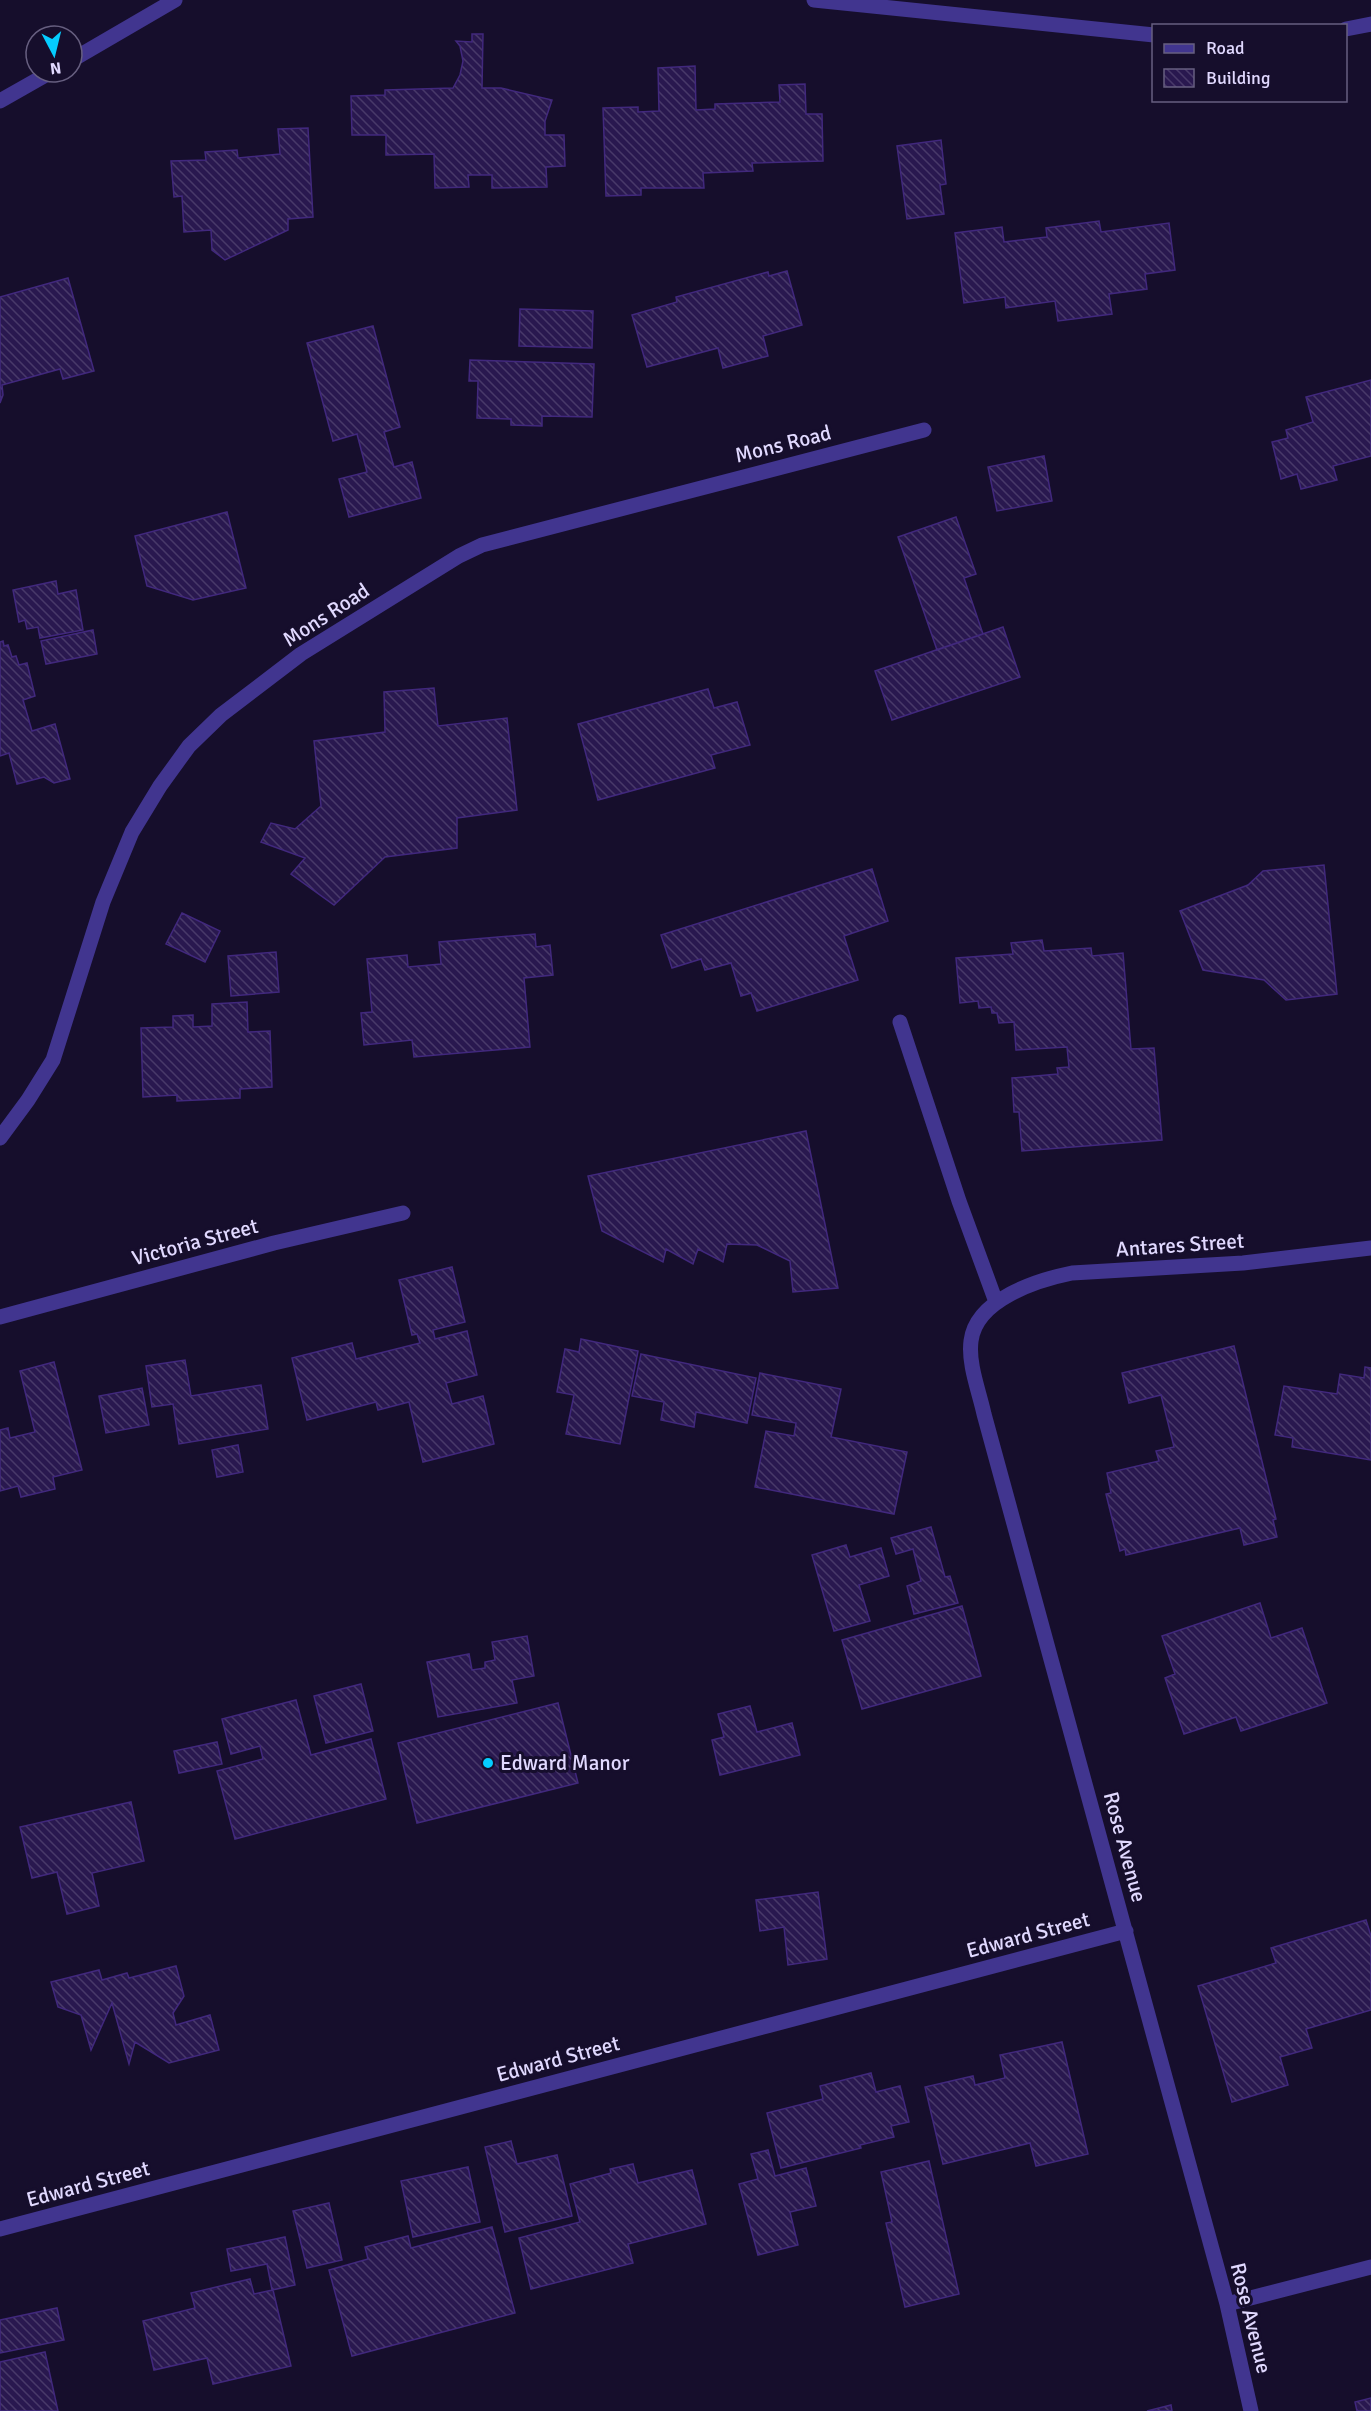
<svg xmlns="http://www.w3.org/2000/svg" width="1371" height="2411" font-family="Signika,sans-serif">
<defs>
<pattern id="building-back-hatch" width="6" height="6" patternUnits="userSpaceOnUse" patternTransform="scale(1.5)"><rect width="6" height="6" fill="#29184f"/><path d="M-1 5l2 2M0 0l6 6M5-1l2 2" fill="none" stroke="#483969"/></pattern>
</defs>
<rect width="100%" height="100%" fill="#160e2c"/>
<path fill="url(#building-back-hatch)" stroke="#41287d" stroke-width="1.5" d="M472,34h11l-1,54h19l51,12 -7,21v14h19l1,31 -19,1 1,20 -55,1v-13h-24l1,12 -34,1 -1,-34 -48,1v-20h-34l-1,-39 34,-1v-5l68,-2 7,-13 3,-14 -3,-15 -4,-5 16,1z
M695,66l1,44 19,-1v-5l65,-2 -1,-17 26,-1 1,30h16l1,47 -71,2 1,8 -50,2 1,15h-63v7l-35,1 -3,-88 35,-1v5l21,-1 -1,-43z
M308,128l5,89 -25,2v11l-63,30 -13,-10 -1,-20 -27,2 -2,-36 -8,1 -3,-36 35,-1 -1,-8 32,-2 1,8 42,-4 -2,-25z
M941,140l5,44 -6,1 4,29 -37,5 -10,-73z
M1099,221l2,11 68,-9 6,47 -30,4 2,15 -38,5 3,20 -54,7 -3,-20 -49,7 -1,-11 -41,6 -9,-70 47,-6 2,15 43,-5 -1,-9z
M787,271l15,54 -39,11 5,20 -45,12 -5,-20 -71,19 -15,-52 45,-13 -1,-5 92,-25 1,4z
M68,278l26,93 -31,8 -3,-10 -58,16 1,10 -3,8v-106z
M520,309l73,2 -1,37 -73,-2z
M373,326l27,101 -16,5 10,35 18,-5 9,36 -72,19 -10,-38 28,-7 -10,-38 -24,7 -26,-98z
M470,360l124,4 -2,53 -50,-1v10l-31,-1v-6l-34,-1 1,-37h-9z
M1371,380v76l-38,10 4,14 -36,9 -4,-15 -16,5 -9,-37 16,-4 -2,-8 27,-8 -7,-25z
M1044,456l8,45 -55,10 -9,-44z
M227,512l19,76 -53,12 -46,-14 -12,-50z
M956,517l20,57 -12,4 19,56 -46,16 -39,-113z
M56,581l2,13 18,-4 7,40 -43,8 -2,-11 -11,2 -2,-9 -6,2 -6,-32z
M1003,627l17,50 -128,43 -17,-49z
M93,630l4,24 -51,10 -5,-23z
M3,641l1,5 4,-1 4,12 4,-1 3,9 8,-2 8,33 -12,4 9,31 23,-7 15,55 -16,4 -10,-6 -27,7 -8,-31 -9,3v-114z
M434,688l4,38 69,-8 10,92 -60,8v30l-72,9 -51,48 -43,-31 14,-16 -44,-16 10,-19 24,6 26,-23 -7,-65 71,-9 -1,-40z
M708,689l6,19 23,-6 13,43 -39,10 4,13 -117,32 -20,-76z
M1324,865l13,129 -51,6 -22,-20 -61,-10 -23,-59 68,-26 15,-14z
M872,869l16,52 -44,15 14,44 -101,31 -6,-18 -10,3 -10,-33 -26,7 -4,-11 -29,9 -11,-33z
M182,913l38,18 -15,31 -39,-18z
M535,934l1,13 14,-2 3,30 -29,3 6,69 -116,10 -2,-17 -48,5 -3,-32 11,-1 -5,-53 40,-4 1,12 33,-3 -2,-22z
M1042,940l2,11 47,-3 1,8 31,-3 8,96 23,-1 8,92 -140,11 -3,-39h-5l-2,-34 46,-4 -1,-6 12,-1 -2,-20 -51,3 -2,-28 -15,1 -2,-10h-5l-1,-6 -12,1 -1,-7 -18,2 -4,-45 57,-4 -2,-11z
M276,952l3,40 -48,4 -3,-40z
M247,1002l1,30 22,-1 2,56 -32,2v9l-63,3v-6l-34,2 -2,-69 32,-1v-11l20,-1v12l19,-1v-22z
M806,1131l32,157 -45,4 -3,-31 -33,-16 -30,-1 -4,18 -25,-13 -5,15 -27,-15 -3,13 -61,-31 -14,-55z
M452,1267l13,55 -32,8 2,9 32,-8 10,44 -31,8 6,21 31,-8 11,48 -71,18 -14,-60 -31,8 -2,-8 -69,18 -15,-62 60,-15 4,16 64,-16 -3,-9 -5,1 -13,-55z
M581,1339l57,12 -18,93 -54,-10 8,-39 -17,-3 8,-43 14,3z
M1234,1346l42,173 -3,1 4,17 -33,8 -4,-17 -114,27 -1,-6 -5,2 -14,-57 5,-1 -4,-20 52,-12 -3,-10 18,-4 -13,-52 -32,8 -7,-30z
M641,1354l115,24 -9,45 -51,-11 -2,15 -33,-7 3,-18 -32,-6z
M185,1360l6,36 70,-11 7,44 -89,15 -6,-40 -21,3 -6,-41z
M54,1362l28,108 -29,7 2,12 -34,8 -3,-11 -18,5v-61l8,-2 2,10 25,-6 -15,-61z
M1365,1367l6,1v92l-79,-13 1,-9 -18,-3 9,-49 53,8 3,-20 24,4z
M760,1373l81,16 -10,48 76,15 -13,62 -139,-27 11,-56 28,5 2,-13 -44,-8z
M142,1388l7,37 -43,8 -7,-37z
M238,1445l5,27 -26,5 -5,-27z
M931,1527l14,50 5,-1 8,27 -44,11 -7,-28 14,-5 -8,-32 -17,5 -5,-16z
M846,1545l4,12 31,-9 8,28 -30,9 11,36 -36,10 -22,-76z
M1260,1603l11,35 31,-10 25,75 -86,28 -5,-14 -52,17 -19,-56 10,-4 -13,-38z
M962,1606l19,70 -119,33 -20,-69z
M527,1636l7,40 -22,4 5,23 -79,14 -11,-55 42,-8 3,16 13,-2v-6l10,-2 -3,-18z
M361,1684l12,47 -47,12 -12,-47z
M296,1700l15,55 60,-16 15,60 -151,40 -18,-68 46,-12 -3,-13 -29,8 -9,-35z
M558,1703l20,80 -161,40 -19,-80z
M750,1706l7,26 35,-9 8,32 -80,20 -8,-35 12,-3 -6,-23z
M217,1742l5,22 -43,9 -5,-22z
M131,1802l13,59 -52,12 7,33 -32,8 -10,-42 -25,6 -12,-51z
M818,1892l9,67 -39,6 -4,-38 -24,4 -4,-31z
M1366,1920l5,16v74l-65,19 6,19 -32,9 8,28 -56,17 -34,-116 78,-23 -5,-15z
M176,1966l8,30 -11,17 3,12 34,-10 9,35 -50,13 -34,-21 -6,22 -17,-61 -21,47 -10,-35 -23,-8 -7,-25 48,-12 3,10 25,-7 2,5z
M1062,2042l26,112 -52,12 -6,-23 -87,21 -18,-77 48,-11 2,9 30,-7 -5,-23z
M871,2073l5,19 24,-6 9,36 -18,4 3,11 -34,8 1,3 -80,20 -14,-55 56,-14 -3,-13z
M511,2141l6,23 40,-9 15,61 -67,16 -20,-85z
M768,2150l7,26 31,-8 10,38 -26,6 8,33 -40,10 -19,-71 19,-5 -7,-25z
M929,2161l30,133 -54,13 -19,-84 6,-1 -11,-50z
M633,2164l5,19 54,-13 14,54 -78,20 5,19 -102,26 -12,-51 61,-16 -10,-38 41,-11 -1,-4z
M468,2167l12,55 -67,15 -12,-56z
M329,2203l13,57 -35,8 -14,-57z
M492,2227l23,86 -163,43 -23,-86 39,-11 -3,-12 43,-11 3,12z
M285,2237l10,48 -23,5 -5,-26 -36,7 -4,-22z
M250,2279l4,15 19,-4 18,76 -78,18 -6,-26 -53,12 -11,-49 52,-13 -4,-15z
M57,2308l7,32 -64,13v-33z
M45,2352l13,59h-58v-49z
M1371,2398v13h-14l-2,-9z
M1171,2405l1,6h-25z"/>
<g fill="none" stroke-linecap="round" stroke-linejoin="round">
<path stroke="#41358f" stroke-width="15" d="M814,0l340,35
M1346,29l25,-5
M72,60l103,-60
M0,101l51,-29
M900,1022l59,179 37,101
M0,1138l28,-38 25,-40 50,-158 29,-70 28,-46 29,-40 32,-31 80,-61 158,-98 23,-11 442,-115
M0,1317l274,-74 129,-30
M0,2229l1126,-298
M1227,2304l144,-37
M1251,2411l-24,-107 -243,-890c-5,-23 -16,-50 -13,-73 5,-42 67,-61 101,-68l171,-10 128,-15"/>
</g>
<circle fill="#05cdff" stroke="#160e2c" stroke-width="2" cx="488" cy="1763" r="6"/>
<g text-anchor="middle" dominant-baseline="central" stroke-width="6" stroke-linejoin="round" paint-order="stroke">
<g font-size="21" fill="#e1d9ff" stroke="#160e2c">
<text transform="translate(783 444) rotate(-14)">Mons Road</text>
<text transform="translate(326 615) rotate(-33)">Mons Road</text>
<text transform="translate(195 1242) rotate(-15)">Victoria Street</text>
<text transform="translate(1180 1245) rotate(-4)">Antares Street</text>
<text transform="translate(1125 1847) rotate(75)">Rose Avenue</text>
<text transform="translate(1028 1935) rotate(-15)">Edward Street</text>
<text transform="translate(558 2059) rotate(-15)">Edward Street</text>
<text transform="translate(88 2184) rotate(-15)">Edward Street</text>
<text transform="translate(1251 2318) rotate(76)">Rose Avenue</text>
</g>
<g font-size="21" fill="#e1d9ff" stroke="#160e2c" text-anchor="start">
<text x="500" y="1763">Edward Manor</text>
</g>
</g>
<rect x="1152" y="24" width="195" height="78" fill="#160e2c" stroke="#675f80" stroke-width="1.5"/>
<rect x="1164" y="44" width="30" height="9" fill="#41358f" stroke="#675f80" stroke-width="1.5"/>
<text x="1206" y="54" font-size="18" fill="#e1d9ff">Road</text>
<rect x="1164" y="69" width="30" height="18" fill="url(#building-back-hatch)" stroke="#675f80" stroke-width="1.5"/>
<text x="1206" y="84" font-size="18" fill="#e1d9ff">Building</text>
<g transform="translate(54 54) rotate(173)"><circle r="28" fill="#160e2c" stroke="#675f80" stroke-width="1.5"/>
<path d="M0-4.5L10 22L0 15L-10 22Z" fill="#05cdff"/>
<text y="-9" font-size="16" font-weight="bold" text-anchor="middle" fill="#e1d9ff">N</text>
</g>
</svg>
